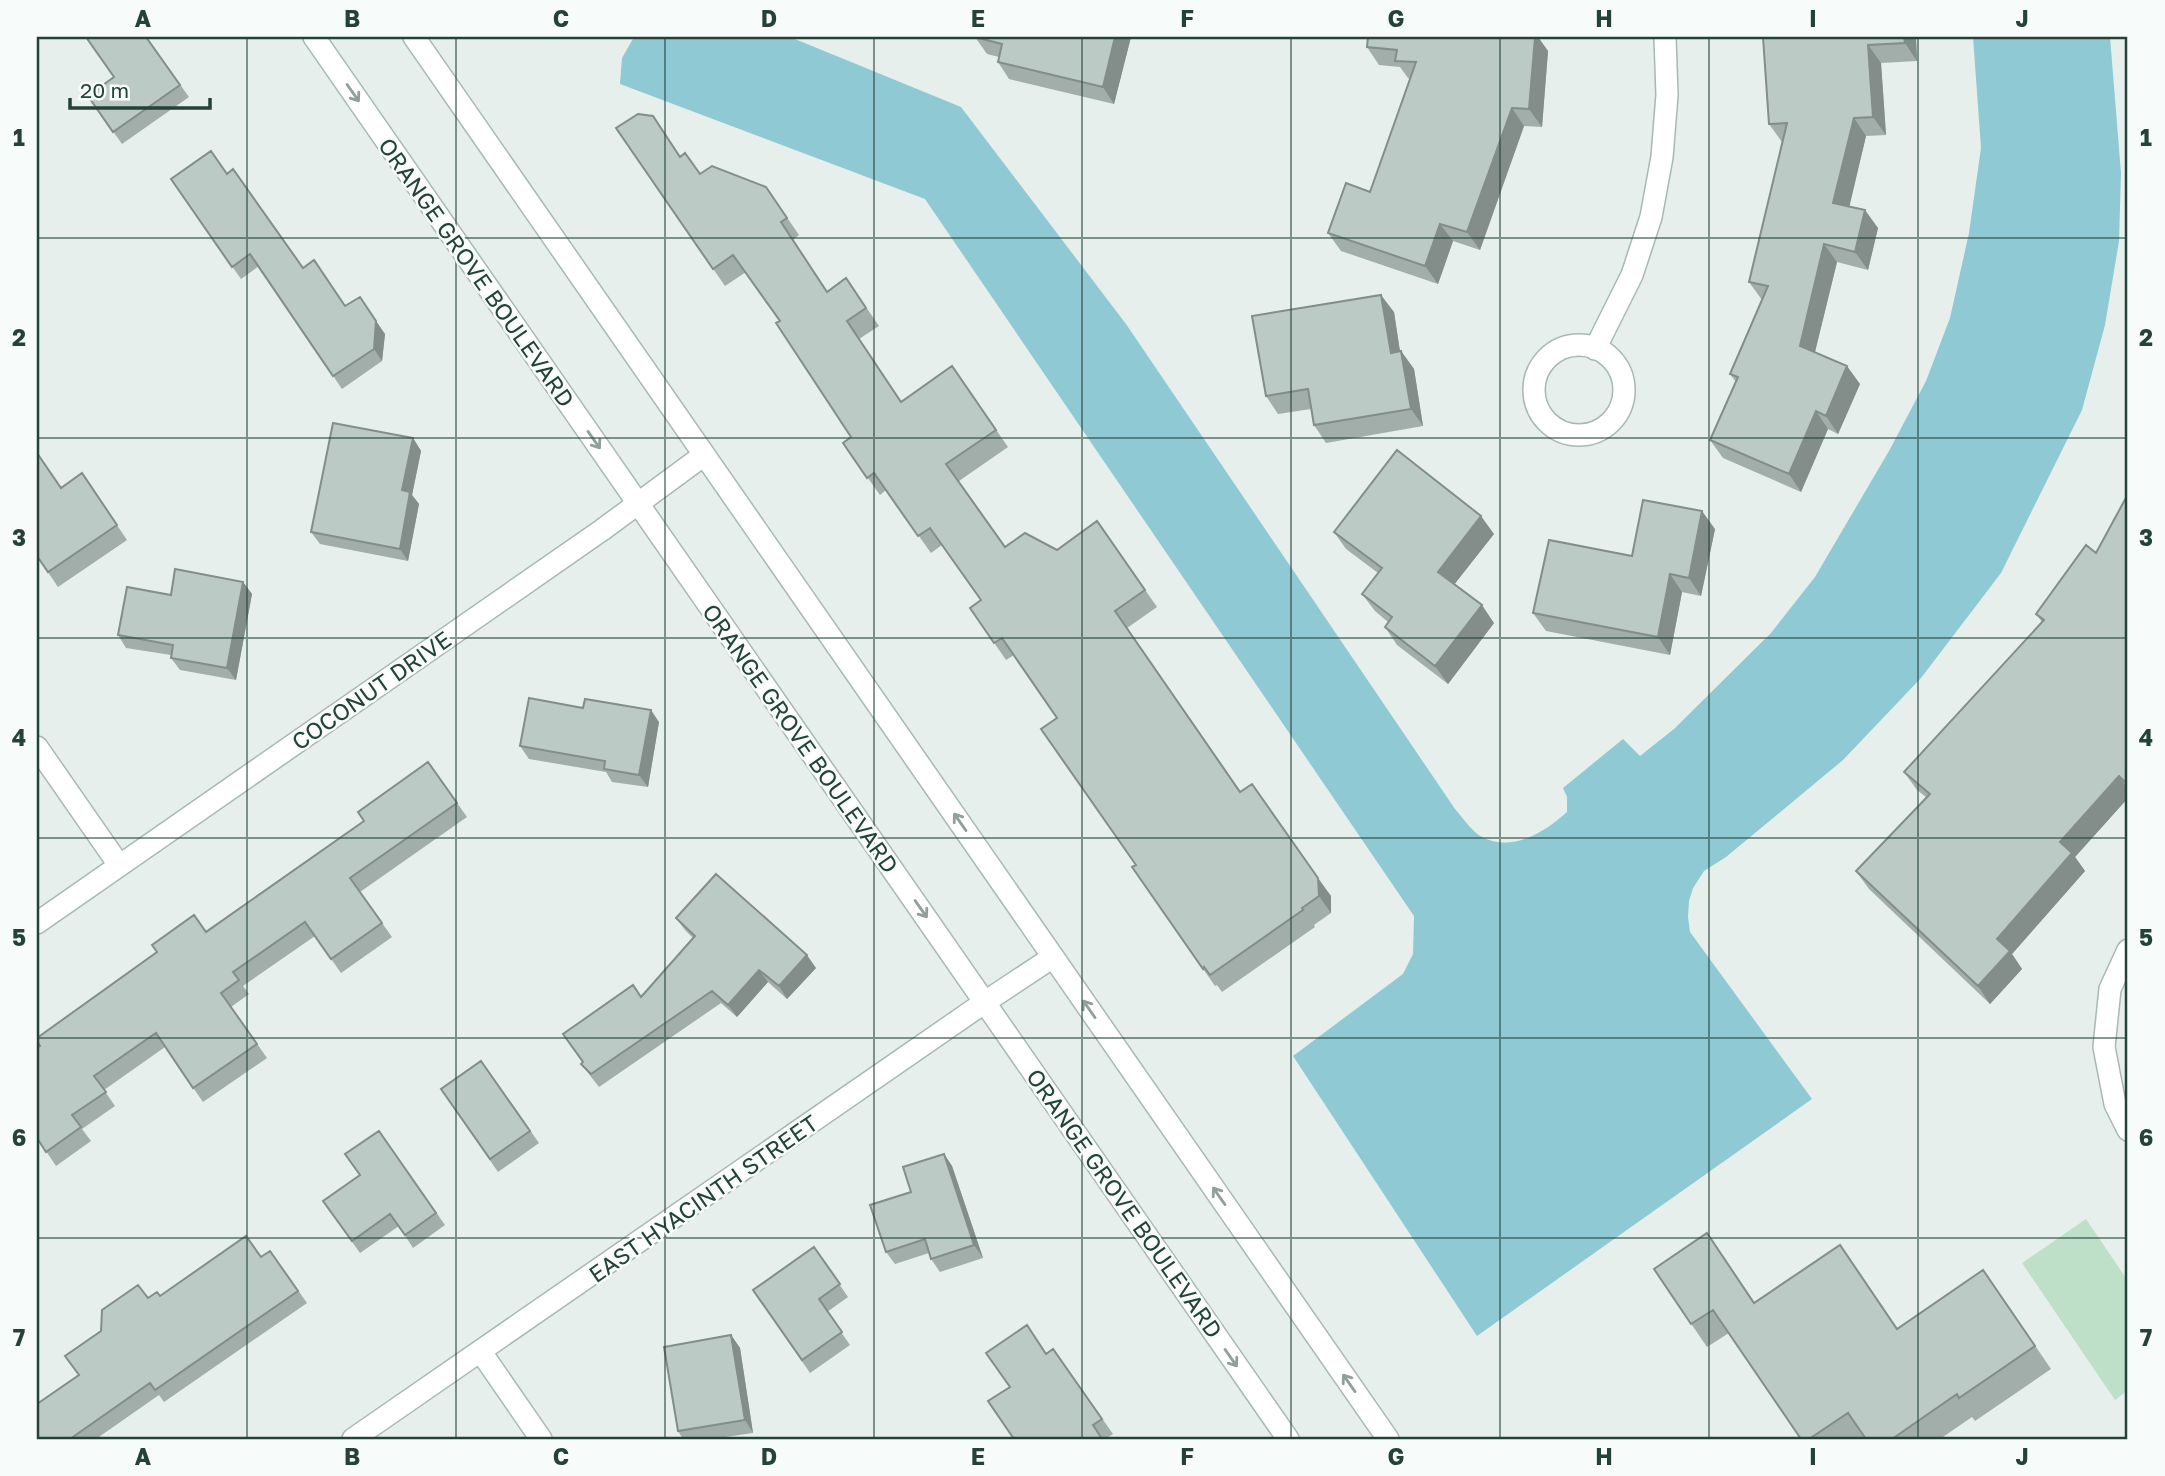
<svg xmlns="http://www.w3.org/2000/svg" width="2165" height="1476" font-family="'Golos Text',sans-serif">
<rect width="100%" height="100%" fill="#e6efeb"/>
<path fill="#bfe0c8" d="M2086,1219l42,62v109l-13,10 -93,-137z"/>
<path fill="#8ec9d4" d="M634,37h156l171,70 165,217 329,485c8,9 17,23 27,28 30,16 63,-5 85,-25v-15l-4,-9 60,-49 17,17 34,-27 97,-96 44,-56 74,-126 37,-70 24,-63 19,-85 12,-85 -8,-111h137l11,136 -2,68 -14,84 -23,85 -81,163 -80,105 -78,82 -117,97 -22,14 -11,17 -4,13 -1,16 2,15 122,167 -335,237 -184,-280 110,-82 10,-20 1,-38 -489,-717 -305,-115 2,-26z"/>
<g fill="none" stroke-linecap="round" stroke-linejoin="round">
<defs>
<path id="minor" d="M1534 390a45 45 0 1 1 90 0a45 45 0 1 1-90 0Z
M1595,349l37,-74 19,-58 11,-60 5,-62 -2,-58
M37,747l82,118
M37,923l565,-393 102,-75
M2128,950l-18,39 -6,58 11,57 13,26
M481,1352l60,87
M353,1439l632,-437 68,-45"/>
<path id="tertiary" d="M314,37l974,1402
M414,37l974,1402"/>
</defs>
<use href="#minor" stroke="#a8b8b2" stroke-width="24"/>
<use href="#tertiary" stroke="#a8b8b2" stroke-width="24"/>
<use href="#minor" stroke="#fff" stroke-width="21"/>
<use href="#tertiary" stroke="#fff" stroke-width="21"/>
</g>
<path fill="#a1aea9" d="M146,37l43,60 -67,47 -34,-48 26,-19z
M975,37h156l-17,67 -105,-25 -11,-17 1,-5 -12,-3z
M1368,37h170l10,14 -6,76 -18,-1 -44,124 -27,-9 -15,43 -97,-33 -13,-18 42,-41 40,-113 -2,-1 -8,-11 -21,-2 -12,-18z
M1763,37h153l1,24 -36,2 5,72 -20,1 -17,70 29,22 -10,42 -31,-8 -22,90 45,32 -22,50 -10,-5 -27,63 -78,-34 -13,-18 26,-58 -6,-8 32,-74 -13,-18 33,-140 -13,-18z
M616,128l65,29 19,17 66,13 33,48 -6,5 34,51 19,-13 33,48 -20,13 42,63 51,-36 56,81 -49,34 46,66 52,3 40,-29 60,86 -30,21 114,164 90,104v17l-17,12 1,2 -93,65 -5,-7 -2,1 -83,-119 4,-2 -79,-147 -43,-63 -8,5 -36,-52 11,-8 -39,-55 -11,8 -45,-63 -6,5 -37,-52 8,-6 -71,-116 -34,-49 -21,14z
M227,174l76,94 42,38 40,28 -3,27 -40,28 -83,-123 -18,13 -70,-100z
M1394,312l6,40 1,-1 13,18 9,57 -97,17 -12,-18 -3,-16 -33,5 -12,-18z
M413,438l8,13 -9,44 7,9 -11,57 -88,-17 -9,-12z
M82,473l45,67 -69,47 -21,-31 24,-68z
M2128,494v304l-53,59 10,14 -73,83 10,15 -32,35 -121,-115 -13,-18 70,-74 -9,-7 -13,-18 138,-150 -6,-8 60,-61z
M1715,529l-14,67 -19,-4 -12,63 -124,-24 -13,-18 99,-57z
M1334,532l160,2 -40,50 40,39 -46,61 -51,-39 -12,-18 3,-5 -13,-11 -13,-17 16,-21 -32,-24z
M243,582l9,12 -16,86 -56,-10 -9,-12v-3l-45,-7 -8,-13 53,-40z
M659,722l-11,65 -36,-5 -6,-10 -77,-13 -9,-13z
M428,762l39,55 -107,75 32,45 -51,36 -26,-37 -72,50 6,8 -18,13 36,51 -64,44 -38,-55 -61,43 11,16 -33,23 9,12 -35,25 -16,-24 -3,2v-96l327,-227z
M676,918l140,50 -29,31 -19,-17 -31,35 -16,-14 -122,84 -18,-23 112,-126 -8,-8z
M481,1061l58,82 -41,29 -57,-83z
M379,1131l66,94 -32,23 -14,-22 -39,27 -37,-52 37,-26z
M944,1154l8,12 31,92 -43,14 -9,-13 -2,-6 -34,11 -9,-12 25,-60z
M814,1247l34,50 -21,15 23,33 -40,28 -57,-83z
M270,1251l37,52 -143,99 -5,-7 -63,44h-59l42,-64 69,-77 12,-2 101,-39z
M1654,1269l100,34 144,26 85,-59 68,99 -76,52 -3,-4 -32,22h-74l-2,-3 -5,3h-58l-72,-106 -22,14z
M731,1335l9,13 13,85 -41,6h-29l-5,-8z
M1053,1349l60,85 -8,5h-91l32,-86z"/>
<path fill="#838d89" d="M1115,37h16l-17,67 -11,-17z
M1528,37h10l10,14 -6,76 -13,-18z
M1904,37h12l1,24 -12,-18z
M1868,45l13,18 5,72 -13,-18z
M1512,108l12,18 -44,124 -13,-18z
M1854,118l12,18 -20,85 -13,-18z
M1865,210l13,18 -10,42 -13,-18z
M1440,224l13,17 -15,43 -13,-18z
M1824,244l13,18 -25,102 -12,-18z
M1381,295l13,17 9,59 -12,-18z
M368,309l17,25 -3,27 -8,-12z
M1401,351l13,18 9,57 -12,-17z
M1847,366l13,18 -22,50 -12,-18z
M1816,411l12,18 -27,63 -12,-18z
M413,438l8,13 -9,44 7,9 -11,57 -8,-12 2,-59z
M1702,511l13,18 -14,67 -12,-18z
M1481,516l13,18 -44,56 -12,-18z
M1670,574l12,18 -12,63 -12,-18z
M243,582l9,12 -16,86 -9,-12z
M1482,605l12,18 -46,61 -13,-18z
M651,710l8,12 -11,65 -9,-12z
M2119,776l9,14v8l-53,59 10,14 -73,83 10,15 -32,35 -12,-18 19,-47 63,-97z
M1318,878l13,18v17l-12,-17z
M807,955l9,13 -29,31 -8,-13z
M759,970l9,12 -31,35 -9,-12z
M944,1154l8,12 31,92 -9,-13z
M731,1335l9,13 13,85 -8,-13z"/>
<path fill="#bbcac4" stroke="#838d89" stroke-width="2" d="M86,37h60l34,48 -67,47 -25,-36 26,-19z
M975,37h140l-12,50 -105,-25 4,-18z
M1368,37h167l-6,72 -17,-1 -45,124 -27,-8 -15,42 -97,-33 18,-50 24,9 46,-130 -21,-1 2,-11 -30,-3z
M1763,37h141l1,6 -37,2 5,72 -19,1 -21,85 32,7 -10,42 -31,-8 -24,102 47,20 -21,50 -10,-5 -27,63 -79,-34 28,-63 -8,-3 38,-88 -19,-4 38,-159 -18,1z
M638,114l15,2 27,41 5,-4 15,21 12,-8 54,21 21,31 -6,4 46,70 19,-14 20,30 -19,13 54,81 51,-36 44,64 -50,34 59,83 20,-14 32,17 40,-29 48,69 -30,21 125,181 12,-8 66,94 1,18 -17,12 1,2 -93,65 -6,-8 -1,2 -71,-102 4,-2 -95,-136 16,-11 -55,-80 -8,5 -24,-35 11,-8 -51,-72 -12,8 -44,-63 -7,5 -24,-35 8,-6 -75,-114 4,-2 -47,-66 -20,14 -97,-141z
M211,151l16,23 6,-5 70,99 11,-8 31,46 15,-9 16,24 -2,28 -41,27 -83,-122 -18,13 -61,-88z
M1381,295l10,58 10,-2 10,58 -97,16 -6,-36 -42,7 -14,-80z
M333,423l80,15 -11,52 8,2 -10,57 -89,-17z
M1397,450l84,66 -43,56 44,33 -47,61 -50,-39 7,-10 -30,-23 20,-26 -48,-36z
M37,453l24,35 21,-15 35,52 -69,47 -11,-16z
M2128,494v291l-9,-9 -59,66 12,11 -75,86 13,12 -32,35 -122,-115 74,-77 -26,-22 140,-152 -8,-6 50,-69 10,8z
M1643,500l59,11 -13,67 -19,-4 -12,63 -125,-24 16,-73 83,16z
M175,569l68,13 -16,86 -56,-10 2,-13 -55,-10 9,-48 44,8z
M529,698l54,10 2,-9 66,11 -12,65 -35,-6 1,-8 -85,-15z
M428,762l29,41 -107,75 32,45 -51,36 -26,-37 -72,50 6,8 -18,13 36,51 -64,44 -37,-55 -62,43 12,16 -34,23 9,12 -35,25 -9,-14v-90l3,-2 -3,-5v-3l120,-86 -5,-7 42,-30 12,17 158,-111 -6,-9z
M716,874l91,81 -28,31 -20,-16 -31,35 -16,-14 -121,83 -10,-10 2,-2 -20,-28 70,-49 8,12 54,-61 -19,-18z
M481,1061l49,70 -40,28 -49,-70z
M379,1131l57,82 -31,22 -15,-21 -38,27 -29,-40 37,-26 -15,-21z
M944,1154l30,91 -43,14 -6,-20 -39,13 -16,-47 41,-13 -8,-25z
M1707,1233l47,70 86,-58 57,84 86,-59 52,76 -76,52 -2,-4 -65,45h-26l-18,-26 -39,26h-8l-88,-129 -22,14 -37,-55z
M246,1236l15,21 9,-6 28,40 -143,99 -5,-7 -80,56h-33v-35l42,-29 -14,-19 36,-25 1,-21 36,-25 10,13 9,-6 3,4z
M814,1247l26,37 -21,15 23,33 -40,28 -49,-70z
M1027,1325l19,29 7,-5 49,70 -9,6 9,14h-88l-26,-38 22,-14 -24,-34z
M731,1335l14,85 -67,11 -14,-84z"/>
<defs><path id="oneway-shaft" d="M-6 0H5M1.5-3L5.5 0L1.5 3" fill="none" stroke-width="1.6" stroke-linecap="round" stroke-linejoin="round" transform="scale(1.75)"/></defs>
<g stroke="#92a09c">
<use href="#oneway-shaft" transform="translate(353 93) rotate(55)"/>
<use href="#oneway-shaft" transform="translate(594 440) rotate(55)"/>
<use href="#oneway-shaft" transform="translate(960 822) rotate(-125)"/>
<use href="#oneway-shaft" transform="translate(921 909) rotate(55)"/>
<use href="#oneway-shaft" transform="translate(1089 1009) rotate(-125)"/>
<use href="#oneway-shaft" transform="translate(1219 1196) rotate(-125)"/>
<use href="#oneway-shaft" transform="translate(1231 1358) rotate(55)"/>
<use href="#oneway-shaft" transform="translate(1349 1383) rotate(-125)"/>
</g>
<path fill="none" stroke="#24423a" stroke-width="2" stroke-opacity="0.55" d="M247,37v1402M456,37v1402M665,37v1402M874,37v1402M1082,37v1402M1291,37v1402M1500,37v1402M1709,37v1402M1918,37v1402M37,238h2091M37,438h2091M37,638h2091M37,838h2091M37,1038h2091M37,1238h2091"/>
<g text-anchor="middle" dominant-baseline="central" stroke-width="5" stroke-linejoin="round" paint-order="stroke">
<g font-size="23" fill="#24423a" stroke="#f7fbf9">
<text transform="translate(477 272) rotate(55)">ORANGE GROVE BOULEVARD</text>
<text transform="translate(371 690) rotate(-35)">COCONUT DRIVE</text>
<text transform="translate(801 738) rotate(55)">ORANGE GROVE BOULEVARD</text>
<text transform="translate(703 1198) rotate(-35)">EAST HYACINTH STREET</text>
<text transform="translate(1125 1203) rotate(55)">ORANGE GROVE BOULEVARD</text>
</g>
</g>
<rect width="2165" height="1476" fill="none" stroke="#f7fbf9" stroke-width="77"/>
<path d="M70 98v10h140v-10" fill="none" stroke="#24423a" stroke-width="3.5"/>
<text x="80" y="98" font-size="21" fill="#24423a" stroke="#f7fbf9" stroke-width="5" paint-order="stroke">20 m</text>
<rect x="38" y="38" width="2088" height="1400" fill="none" stroke="#24423a" stroke-width="2.5"/>
<g font-size="23" text-anchor="middle" font-weight="bold" fill="#24423a">
<text x="143" y="27">A</text>
<text x="352" y="27">B</text>
<text x="561" y="27">C</text>
<text x="769" y="27">D</text>
<text x="978" y="27">E</text>
<text x="1187" y="27">F</text>
<text x="1396" y="27">G</text>
<text x="1604" y="27">H</text>
<text x="1813" y="27">I</text>
<text x="2022" y="27">J</text>
<text x="19" y="146">1</text>
<text x="2146" y="146">1</text>
<text x="19" y="346">2</text>
<text x="2146" y="346">2</text>
<text x="19" y="546">3</text>
<text x="2146" y="546">3</text>
<text x="19" y="746">4</text>
<text x="2146" y="746">4</text>
<text x="19" y="946">5</text>
<text x="2146" y="946">5</text>
<text x="19" y="1146">6</text>
<text x="2146" y="1146">6</text>
<text x="19" y="1346">7</text>
<text x="2146" y="1346">7</text>
<text x="143" y="1465">A</text>
<text x="352" y="1465">B</text>
<text x="561" y="1465">C</text>
<text x="769" y="1465">D</text>
<text x="978" y="1465">E</text>
<text x="1187" y="1465">F</text>
<text x="1396" y="1465">G</text>
<text x="1604" y="1465">H</text>
<text x="1813" y="1465">I</text>
<text x="2022" y="1465">J</text>
</g>
</svg>
